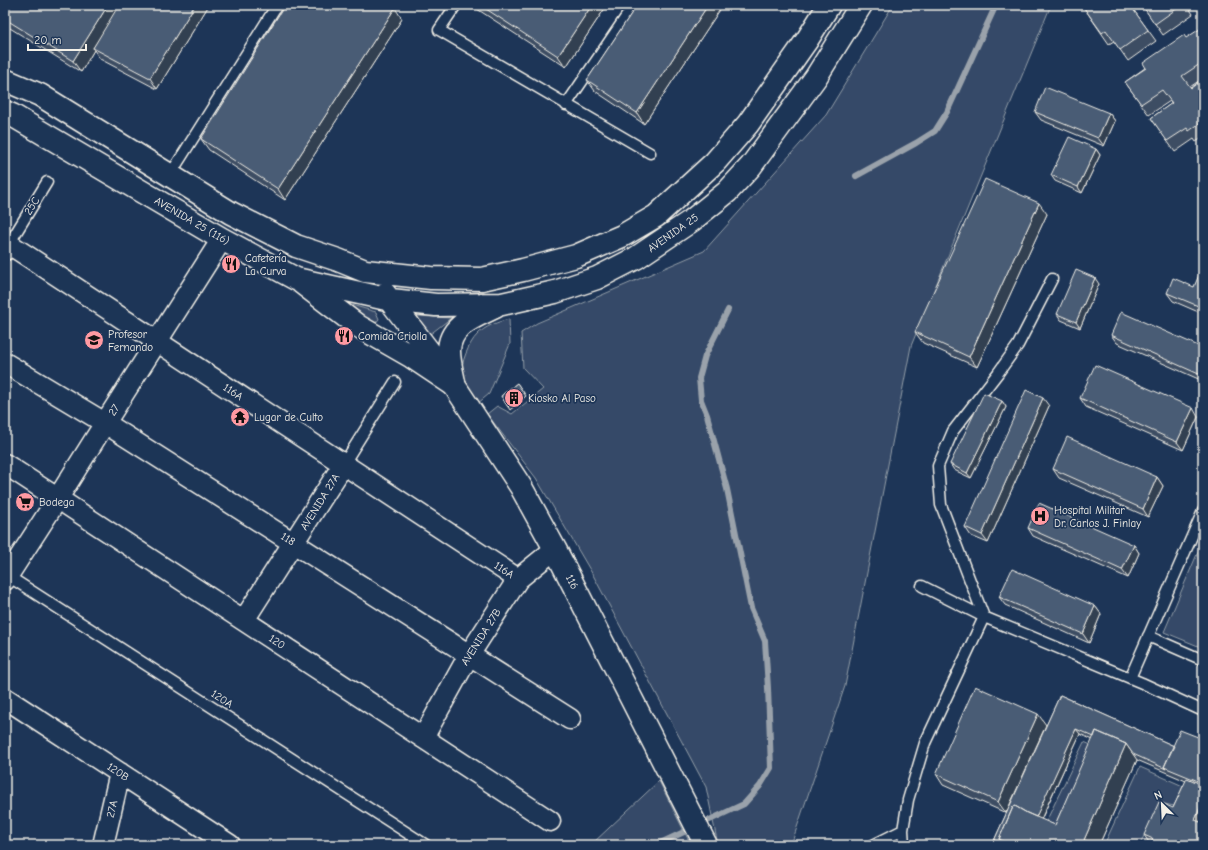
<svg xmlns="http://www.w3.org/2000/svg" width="1208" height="850" font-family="'Comic Neue',sans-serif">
<rect width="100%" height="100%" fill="#1d3557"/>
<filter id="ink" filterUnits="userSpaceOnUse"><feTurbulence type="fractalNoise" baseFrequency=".025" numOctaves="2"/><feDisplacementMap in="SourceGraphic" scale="8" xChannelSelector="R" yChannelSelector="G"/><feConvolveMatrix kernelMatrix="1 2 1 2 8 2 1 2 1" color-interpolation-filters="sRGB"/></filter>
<g filter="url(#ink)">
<path fill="#354a67" stroke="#949ea8" d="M893,5h158l-140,341 -66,340 -54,159h-73l-12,-58 -113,-212 -57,-97 -49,-64 10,-8 15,8 31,-25 -20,-21 -2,-35 16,-10 167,-72 122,-136z
M341,302l35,10 3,7 -5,6z
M417,316l34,2 -22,17z
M509,319l1,25 -21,50 -12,10c-3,-3 -7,-5 -8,-9 -3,-5 -6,-14 -7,-20 -2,-11 7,-32 15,-40 8,-9 21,-13 32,-16z
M1203,540v108l-39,-16z
M1084,742l14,6 -35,85 -19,-7z
M1140,767l43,19 -9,20 -14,-3 -19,39 7,3h-44z
M659,781l32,64h-101l3,-2z"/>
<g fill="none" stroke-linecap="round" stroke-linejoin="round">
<path stroke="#9aa2ab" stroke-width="6" d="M856,176l60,-33 19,-12 12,-19 49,-107
M656,845l88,-41 16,-18 11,-18 -3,-80 -3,-47 -14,-33 -24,-119 -20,-74 -6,-15 -2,-22 6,-22 23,-46"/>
<defs>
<path id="service" d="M456,5l-17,25 211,123
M566,105l68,-100
M170,175l107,-170
M9,244l38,-62
M343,465l52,-83
M5,574l421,271
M922,586l62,31
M984,617l-43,-112 -3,-39 15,-35 45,-58 20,-28 34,-66
M1148,636l55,24
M1130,678l73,-167
M873,845l30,-15
M904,845l-1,-15 5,-30 17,-57 59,-126 158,66 61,28"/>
<path id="minor" d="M5,250l4,-6 509,335
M5,363l100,60 465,296
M5,464l545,357
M5,580l53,-82 47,-75 117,-184
M244,620l99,-155
M5,698l225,147
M423,738l46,-83 49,-76 37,-30
M103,845l17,-72"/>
<path id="tertiary" d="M454,385l67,102 34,62 151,296"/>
<path id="primary" d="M5,80l35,15 191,118 65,33 42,14 27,11 66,7 51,1 41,-9 53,-14 46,-20 34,-20 59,-54 33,-38 59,-84 22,-35
M5,112l7,3 210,124 74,40 95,21 45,5 66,-1 53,-12 42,-14 39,-20 55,-37 36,-29 24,-26 65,-89 45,-72
M302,283l56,43 54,31 42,28
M385,294l59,77
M454,382c-2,-10 -5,-21 -5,-31 0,-26 26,-34 46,-44"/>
</defs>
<use href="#service" stroke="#f4f1e8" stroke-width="13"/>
<use href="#minor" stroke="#f4f1e8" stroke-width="23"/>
<use href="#tertiary" stroke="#f4f1e8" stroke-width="25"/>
<use href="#primary" stroke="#f4f1e8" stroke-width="25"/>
<use href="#service" stroke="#1d3557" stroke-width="10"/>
<use href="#minor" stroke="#1d3557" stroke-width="20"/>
<use href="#tertiary" stroke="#1d3557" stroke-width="22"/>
<use href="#primary" stroke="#1d3557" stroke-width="22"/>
</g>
<path fill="#3e4e64" stroke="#f4f1e8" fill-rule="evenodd" d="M5,5h204l-52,84 -57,-30 -6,-9 -13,22 -76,-47z
M475,5h132l-41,62 -89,-58z
M637,5h86l-79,119 -49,-33 -8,-11z
M1082,5h48l26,36 -28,20 -14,-20 -5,3z
M1142,5h45l6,9 -30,21z
M402,19l-117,181 -76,-50 -8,-11z
M1203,27v51l-13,9 1,1 12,-9v58l-7,5 -2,-3 -19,13 -24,-34 21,-15 -2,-2 -21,14 -24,-33z
M1035,112l74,1 6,8 -11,25 -63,-26z
M1096,149l4,6 -18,38 -27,-12 -4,-6z
M1047,214l-70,153 -54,-24 -8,-11z
M1203,270v44l-30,-13 -6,-8 27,-6z
M1099,284l-19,44 -19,-8 -4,-6z
M1111,335l92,13v33l-86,-38z
M517,383l9,13 -16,14 -9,-14z
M1080,398l118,19 -15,33 -97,-43z
M1002,401l4,6 -35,71 -17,-8 -4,-6z
M1049,406l-61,137 -17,-7 -6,-9z
M1053,469l104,8 6,9 -15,31 -89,-39z
M1028,528l106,17 5,8 -11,25 -95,-42z
M999,597l96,9 6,8 -12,29 -84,-38z
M1060,695l114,51 29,-7v77l-51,27 -4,-2 -4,-6 29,-27 13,-27 -49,-21 -38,85h-104l-2,-2zM1080,734l13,6 -38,85 -14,-5z
M1046,725l-40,88 -63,-28 -7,-11z"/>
<path fill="#324051" stroke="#f4f1e8" d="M108,5h14l-29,43 1,2 -13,22 -8,-11z
M195,5h14l-52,84 -7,-11z
M592,5h15l-41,62 -8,-11z
M708,5h15l-79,119 -7,-11z
M395,8l7,11 -117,181 -7,-11z
M1109,113l6,8 -11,25 -6,-8z
M1096,149l4,6 -18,38 -4,-6z
M1039,203l8,11 -70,153 -8,-10z
M1095,278l4,6 -19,44 -4,-6z
M1043,398l6,8 -61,137 -6,-8z
M1002,401l4,6 -35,71 -4,-5z
M1193,408l5,9 -15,33 -6,-8z
M1157,477l6,9 -15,31 -5,-8z
M1134,545l5,8 -11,25 -6,-8z
M1095,606l6,8 -12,29 -6,-9z
M1038,714l8,11 -40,88 -8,-11z
M1076,729l4,5 -43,94 -4,-5z
M1126,744l11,16 -38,85h-11l-4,-5z
M1203,800v16l-4,9 -4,-5z
M1203,836v9h-4z"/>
<path fill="#485b74" stroke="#f4f1e8" d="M5,5h103l-35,56 -68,-42z
M119,5h76l-45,73 -57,-30z
M285,5h106l4,3 -117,181 -77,-50z
M480,5h112l-34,51z
M637,5h71l-71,108 -50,-33z
M1082,5h48l18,25 -28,20 -14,-20 -4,3z
M1142,5h40l-27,19z
M1203,27v35l-21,14 9,12 12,-9v42l-14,10 -2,-3 -20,13 -16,-23 21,-15 -10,-13 -21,14 -16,-22 21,-14 -3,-5 41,-28 2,3z
M1045,87l64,26 -11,25 -63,-26z
M1069,137l27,12 -18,38 -27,-12z
M985,179l54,24 -70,154 -54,-25z
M1076,270l19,8 -19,44 -19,-8z
M1201,270h2v38l-36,-15 6,-15 21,9z
M1121,312l82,36v23l-2,4 -90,-40z
M1095,365l98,43 -16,34 -97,-44z
M517,383l7,10 -16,14 -7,-11z
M1026,390l17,8 -61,137 -17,-8z
M984,393l18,8 -35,72 -17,-9z
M1067,437l90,40 -14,32 -90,-40z
M1039,503l95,42 -12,25 -94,-42z
M1012,569l83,37 -12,28 -84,-37z
M975,686l63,28 -40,88 -62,-28z
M1060,695l114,51 -10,21 2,2 -33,-15 -7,-10 -30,-13 -2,6 -18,-8 -40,88 -9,-4 -12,-7 -2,1 -14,32 4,6h-5l-5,-2z
M1180,730l23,9v44l-39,-16z
M1096,731l30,13 -42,96 11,5h-83l-13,-6 14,-32 2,-1 12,7 28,12z
M1187,778l16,7v15l-8,20 8,3v13l-4,9h-49l3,-6 -9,-4 15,-33 14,6z
M914,842l7,3h-9z"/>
</g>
<defs>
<symbol id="restaurant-disc" viewBox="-11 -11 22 22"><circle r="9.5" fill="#ff9aa2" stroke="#1d3557"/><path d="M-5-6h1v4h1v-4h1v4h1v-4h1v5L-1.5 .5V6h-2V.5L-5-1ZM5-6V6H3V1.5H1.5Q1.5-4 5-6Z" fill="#111"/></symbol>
<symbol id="school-disc" viewBox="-11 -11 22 22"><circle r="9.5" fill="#ff9aa2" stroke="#1d3557"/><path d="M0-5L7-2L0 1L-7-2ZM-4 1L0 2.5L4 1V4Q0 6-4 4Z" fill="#111"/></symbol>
<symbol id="building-disc" viewBox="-11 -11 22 22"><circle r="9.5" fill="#ff9aa2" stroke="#1d3557"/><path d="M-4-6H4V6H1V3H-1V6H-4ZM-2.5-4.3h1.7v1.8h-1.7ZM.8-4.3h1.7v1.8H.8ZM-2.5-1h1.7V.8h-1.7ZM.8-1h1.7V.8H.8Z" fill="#111"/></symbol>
<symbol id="temple-disc" viewBox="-11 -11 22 22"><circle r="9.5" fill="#ff9aa2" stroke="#1d3557"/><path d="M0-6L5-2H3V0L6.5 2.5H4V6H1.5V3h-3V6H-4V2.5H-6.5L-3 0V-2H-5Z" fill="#111"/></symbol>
<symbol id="supermarket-disc" viewBox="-11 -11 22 22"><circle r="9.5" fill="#ff9aa2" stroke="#1d3557"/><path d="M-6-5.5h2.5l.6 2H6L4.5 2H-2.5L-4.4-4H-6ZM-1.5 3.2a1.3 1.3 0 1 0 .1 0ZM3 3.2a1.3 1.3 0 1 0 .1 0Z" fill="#111"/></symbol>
<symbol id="hospital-disc" viewBox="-11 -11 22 22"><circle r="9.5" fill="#ff9aa2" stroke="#1d3557"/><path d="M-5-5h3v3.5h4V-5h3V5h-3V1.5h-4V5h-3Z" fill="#111"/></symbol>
</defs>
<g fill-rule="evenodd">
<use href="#restaurant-disc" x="220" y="253" width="22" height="22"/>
<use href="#restaurant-disc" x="333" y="325" width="22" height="22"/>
<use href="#school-disc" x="83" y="329" width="22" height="22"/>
<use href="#building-disc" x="503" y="387" width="22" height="22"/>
<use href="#temple-disc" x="229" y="406" width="22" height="22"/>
<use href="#supermarket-disc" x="14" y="491" width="22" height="22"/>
<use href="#hospital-disc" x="1029" y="505" width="22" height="22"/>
</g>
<g text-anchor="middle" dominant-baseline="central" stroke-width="3.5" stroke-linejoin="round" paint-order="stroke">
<g font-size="11" fill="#f4f1e8" stroke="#1d3557">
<text transform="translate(32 206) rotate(-58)">25C</text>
<text transform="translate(192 221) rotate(30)">AVENIDA 25 (116)</text>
<text transform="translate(673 233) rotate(-35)">AVENIDA 25</text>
<text transform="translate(233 392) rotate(33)">116A</text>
<text transform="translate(114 410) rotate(-57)">27</text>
<text transform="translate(320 502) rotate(-58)">AVENIDA 27A</text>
<text transform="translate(288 539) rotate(32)">118</text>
<text transform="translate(504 570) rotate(33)">116A</text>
<text transform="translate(572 582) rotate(63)">116</text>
<text transform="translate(481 637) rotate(-58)">AVENIDA 27B</text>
<text transform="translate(277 642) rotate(33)">120</text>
<text transform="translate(222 699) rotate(33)">120A</text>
<text transform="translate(118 772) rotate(33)">120B</text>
<text transform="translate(112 809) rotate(-77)">27A</text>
</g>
<g font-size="11" fill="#f4f1e8" stroke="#1d3557" text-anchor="start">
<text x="245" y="258">Cafetería<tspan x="245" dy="13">La Curva</tspan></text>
<text x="108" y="334">Profesor<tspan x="108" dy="13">Fernando</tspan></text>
<text x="358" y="336">Comida Criolla</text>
<text x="528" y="398">Kiosko Al Paso</text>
<text x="254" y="417">Lugar de Culto</text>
<text x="39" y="502">Bodega</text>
<text x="1054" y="510">Hospital Militar<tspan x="1054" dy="13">Dr. Carlos J. Finlay</tspan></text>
</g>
</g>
<rect width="1208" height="850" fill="none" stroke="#1d3557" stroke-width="20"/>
<rect x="10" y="10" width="1188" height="830" fill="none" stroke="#f4f1e8" stroke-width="1.5" filter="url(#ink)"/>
<g transform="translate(1162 804) rotate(336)" stroke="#1d3557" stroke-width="3" paint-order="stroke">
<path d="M0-3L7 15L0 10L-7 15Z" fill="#f4f1e8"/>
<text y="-6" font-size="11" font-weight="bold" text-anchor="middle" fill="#f4f1e8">N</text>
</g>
<path d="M28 44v6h58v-6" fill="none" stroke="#f4f1e8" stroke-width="2"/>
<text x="34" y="44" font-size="12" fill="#f4f1e8" stroke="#1d3557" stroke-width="3" paint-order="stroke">20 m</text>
</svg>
